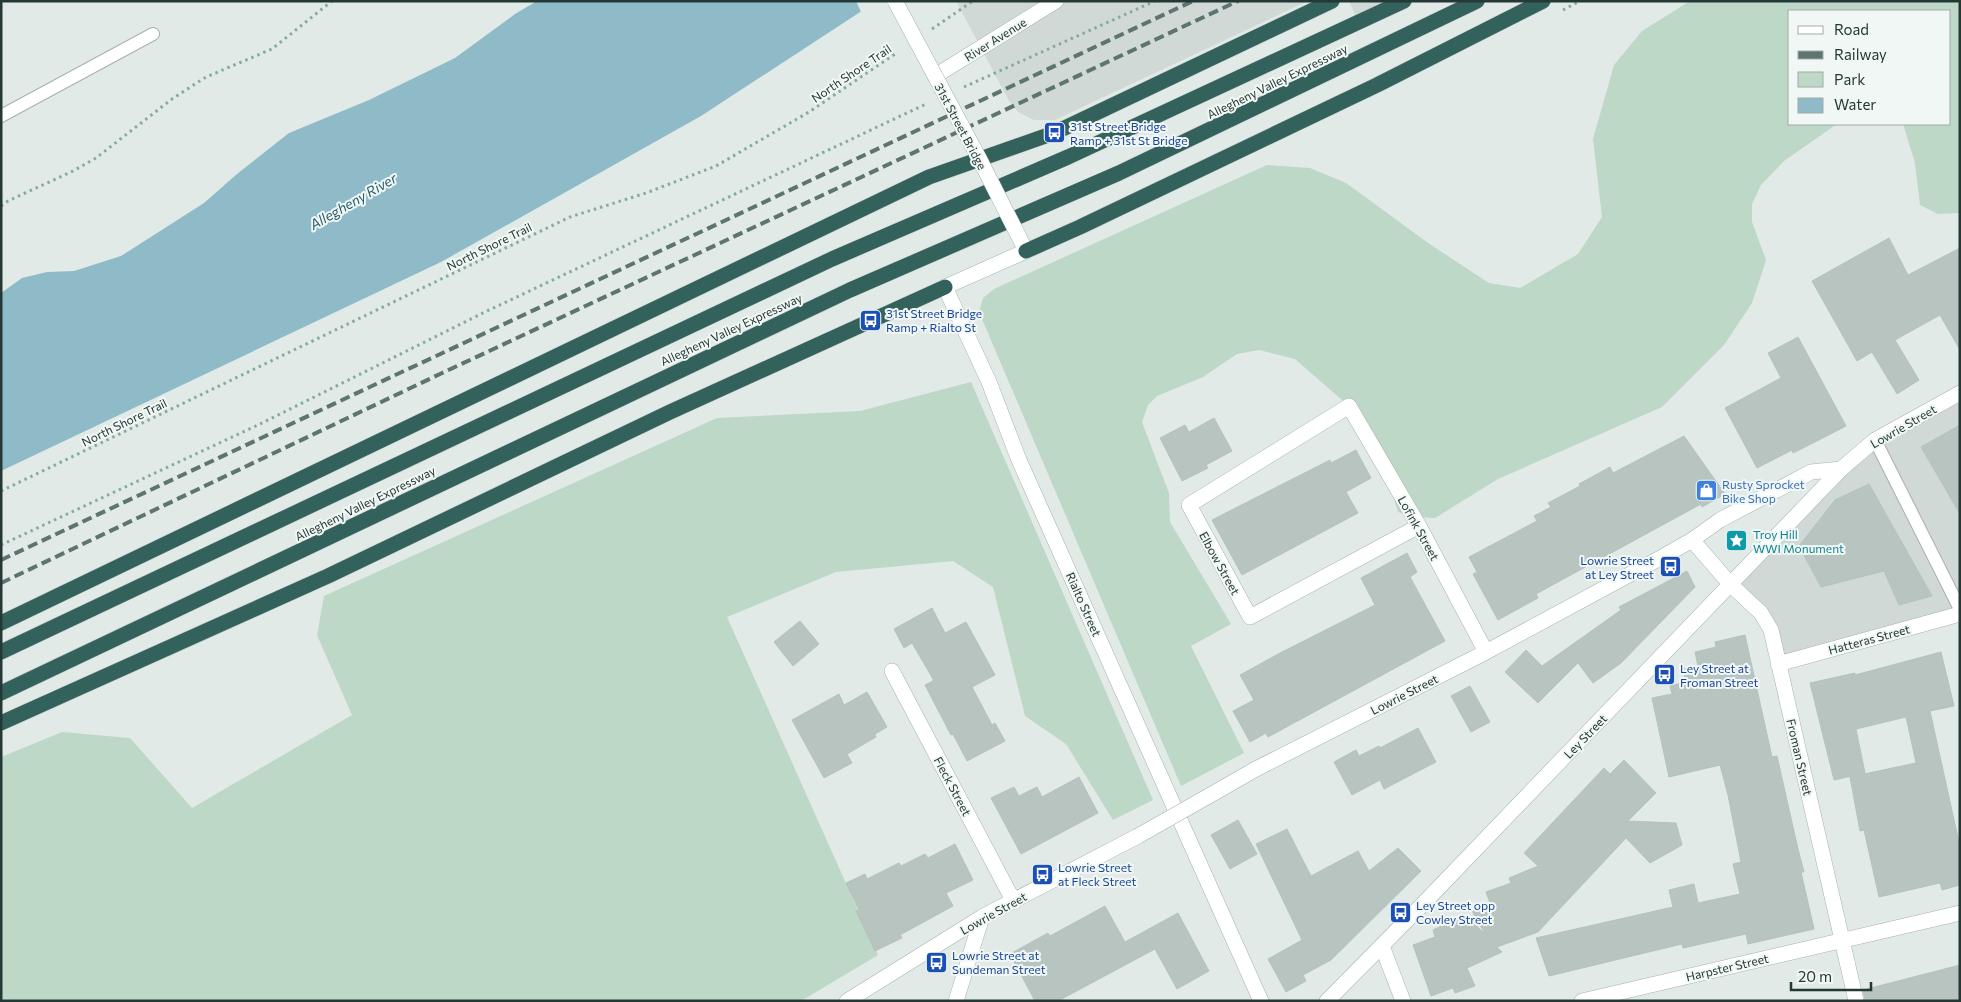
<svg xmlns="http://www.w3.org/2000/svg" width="1961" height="1002" font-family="Commissioner,sans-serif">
<rect width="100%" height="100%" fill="#e1eae7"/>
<path fill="#d0d9d6" d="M956,1h352l-253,119h-21l-16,-8 -9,-11z
M1349,1h55l-45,22z
M1960,393v221l-182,50 -7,-34 -40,-45 110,-116z"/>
<path fill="#bdd8c6" d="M1690,1h270v212l-22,1 -18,-9 -5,-42 -12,-39h47v-113h-160v113h47l-53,37 -23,24 -9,19v18l14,38 -14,43 -28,42 -62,62 -164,72 -63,39 -22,-1 -15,-5 -16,-51 -33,-55 -54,-47 -36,-9 -22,4 -34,23 -46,19 -9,9 -6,17 27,71 1,29 61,102 -40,22 53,107 -63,33 -202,-474 4,-14 11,-9 273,-124 43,3 36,15 85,62 58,38 31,5 58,-34 24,-37 -9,-78 21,-74 28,-34z
M971,382l182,418 -40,20 -47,-76 -41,-28 -32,-129 -40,-26 -117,11 -109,45 151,338 -77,46h-800v-244l61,-25 68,6 62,70 160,-93 -35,-80 7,-39 393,-178 143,-7z"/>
<path fill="#8fbbc9" d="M537,1h340l-176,115 -260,146 -440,209v-178l21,-15 25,-6 27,-1 47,-15 83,-53 33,-29 52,-41 80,-33 86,-42 60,-44z"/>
<path fill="#e1eae7" d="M856,1h24l-18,13z"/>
<path fill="#b7c4c0" stroke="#b4c3be" d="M1889,238l19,37 52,-27v102l-20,-35 -45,25 24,40 -22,14 -25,-42 -15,9 -45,-80z
M1798,337l48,89 -31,16 -22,11 -1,-3 -35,18 -32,-60 56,-30 -13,-25z
M1214,418l18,33 -26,14 2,3 -26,13 -22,-43 25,-13 4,7z
M1960,425v89l-39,-67z
M1684,436l41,58 -23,13 -1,-3 -165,90 2,4 -40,22 -25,-46 4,-2 -8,-15 68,-36 -3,-5 17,-9 -3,-4 32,-17 -1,-2 31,-17 3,6z
M1356,450l15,28 -25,14 12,21 -116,62 -30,-55 118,-60 1,3z
M1869,484l63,112 -33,9 -15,-34 -63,16 -22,-41 36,-46z
M1407,553l10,19 -7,5 35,64 -177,96 -2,-4 -16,9 -17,-31 21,-11 -14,-25 40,-22 95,-48 -14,-27z
M1687,571l8,16 -74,76 -28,20 -15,-20 -40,40 -33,-31 21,-22 16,16 79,-56 -2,-3z
M932,608l13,25 21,-11 29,53 -23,12 20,38 3,-2 10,18 -38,20 -14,-27 -2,1 -26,-50 8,-4v-2l-21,-36 -8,5 -10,-19z
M800,621l19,23 -26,22 -19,-24z
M1745,635l27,122 5,-1 21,93 6,23h-3l13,57 -66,15 -2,-10 -63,14 -1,-4 -133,32 -13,-38 137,-31 -4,-17 25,-6 4,19 42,-9 -7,-30 8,-2 -13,-67 -8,-30 -51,12 -17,-79 20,-4 -2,-8 16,-4 -3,-13 15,-3 -3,-14 21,-5 -1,-5z
M1941,652l13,54 -24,5 30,136v38l-18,5 -2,-7 -61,14 -15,-67 -4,1 -10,-54 66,-14 -10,-46 -50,12 9,44 -31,7 -24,-97 45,-10v2z
M1470,686l20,36 -19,10 -20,-36z
M867,692l20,35 -12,7 1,3 -29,17 5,9 -28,15 -32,-58 47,-26 5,11z
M1418,728l18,34 -52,27 -4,-9 -28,15 -18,-33 22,-12 3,6 20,-10 1,2z
M1624,760l32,33 -28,28 48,2 6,22 -32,18 -24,-25 -88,94 -41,15 5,5 -35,16 8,18 -20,7 -2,-5 -22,8 -18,-51 22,-8 -2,-7 32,-15 20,19 -14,-25 19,-6 -4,-11 25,-9 -2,-5 29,-12 -14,-13 80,-85 6,6z
M1079,777l19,36 -77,41 -30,-56 23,-11 5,9 18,-9 5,10z
M1238,820l19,34 -27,15 -19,-34z
M1287,829l24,47 47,-25 11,20 29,-23 23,23 -90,89 -28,15 3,6 -20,11 -18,-33 34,-19 -46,-96z
M955,844l18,36 -27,13 7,13 -53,29 2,3 -27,13 -19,-40 3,-1 -13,-27 19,-9 2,5 32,-16 2,3 24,-12 3,4z
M1105,906l20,36 53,-29 31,58 -32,18 -22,-40 -97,52h-23l-25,-47 38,-21 2,3z
M1960,965v36h-95l-2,-11z"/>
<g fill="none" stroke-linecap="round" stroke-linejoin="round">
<defs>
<path id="service" d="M1,116l152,-82
M1875,440l85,169"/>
<path id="minor" d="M1419,526l-169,91 -61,-112 160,-99 70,120 67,126
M1692,540l39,45 30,28 10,17 85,371
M1778,664l182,-50
M892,671l122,231
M1221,789l33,-19 232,-118 178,-96 28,-16 28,-20 91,-48 30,-3
M1382,946l21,55
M847,1001l135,-84 156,-81
M956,1001l26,-84
M1582,1001l378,-88"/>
<path id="tertiary" d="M935,76l121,-75
M945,287l44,95 30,78 242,541
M1327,1001l95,-96 419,-436 34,-29 85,-47"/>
<path id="secondary" d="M945,287l81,-36 -8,-16"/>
<path id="motorway" d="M1026,251l54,-24 297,-142 166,-84
M1,623l928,-446 125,-44 278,-132
M1,652l831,-393 236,-102 336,-156
M1,693l849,-403 269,-117 358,-172
M1,723l327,-147 342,-164 275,-125"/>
</defs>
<use href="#service" stroke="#a5b1ae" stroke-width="14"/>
<use href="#minor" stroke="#a5b1ae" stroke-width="16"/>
<use href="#tertiary" stroke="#a5b1ae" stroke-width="16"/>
<use href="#secondary" stroke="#a2b4af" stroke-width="16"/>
<use href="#motorway" stroke="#c2c7c6" stroke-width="16"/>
<path stroke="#85aaa1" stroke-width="3" stroke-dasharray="2.5 4" stroke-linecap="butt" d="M1563,10l17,-9
M932,29l41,-28
M964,87l191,-86
M1,206l7,-5 65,-30 23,-13 76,-59 34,-22 66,-28 60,-48
M1,491l569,-274 76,-24 70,-27 93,-54 89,-60
M1,545l257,-120 229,-114 439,-207"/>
<use href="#service" stroke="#fff" stroke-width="12"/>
<use href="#minor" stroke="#fff" stroke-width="15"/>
<use href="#tertiary" stroke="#fff" stroke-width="15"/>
<use href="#secondary" stroke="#fff" stroke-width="15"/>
<use href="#motorway" stroke="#33615b" stroke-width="15"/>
<path stroke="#5e7470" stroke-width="4" stroke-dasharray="10 5" stroke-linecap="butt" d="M1,560l1192,-559
M1,583l439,-209 798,-373"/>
<defs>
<path id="minor-bridge" d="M1138,836l83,-47"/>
<path id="secondary-bridge" d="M895,1l85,159 38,75"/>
</defs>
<use href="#minor-bridge" stroke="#a5b1ae" stroke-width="16" stroke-linecap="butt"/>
<use href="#secondary-bridge" stroke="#a2b4af" stroke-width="16" stroke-linecap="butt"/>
<use href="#minor-bridge" stroke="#fff" stroke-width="15"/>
<use href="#secondary-bridge" stroke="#fff" stroke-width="15"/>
</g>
<defs>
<symbol id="bus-square" viewBox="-11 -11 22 22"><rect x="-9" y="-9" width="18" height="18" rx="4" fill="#1a4fb4" stroke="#f1f7f4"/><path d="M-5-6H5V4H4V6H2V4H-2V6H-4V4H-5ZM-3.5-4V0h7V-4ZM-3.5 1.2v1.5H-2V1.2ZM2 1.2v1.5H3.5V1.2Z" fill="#fff"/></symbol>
<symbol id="shop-square" viewBox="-11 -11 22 22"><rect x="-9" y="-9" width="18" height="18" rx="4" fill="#3f7fe0" stroke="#f1f7f4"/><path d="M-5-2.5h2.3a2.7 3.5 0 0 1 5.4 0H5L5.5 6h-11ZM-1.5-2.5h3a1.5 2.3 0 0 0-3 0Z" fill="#fff"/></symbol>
<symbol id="sight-square" viewBox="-11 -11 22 22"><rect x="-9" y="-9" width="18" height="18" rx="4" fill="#0f9aa8" stroke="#f1f7f4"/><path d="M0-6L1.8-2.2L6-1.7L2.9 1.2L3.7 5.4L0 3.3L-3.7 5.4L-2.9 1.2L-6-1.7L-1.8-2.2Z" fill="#fff"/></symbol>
</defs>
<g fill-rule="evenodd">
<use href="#bus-square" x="1042" y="120" width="25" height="25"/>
<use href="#bus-square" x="858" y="308" width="25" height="25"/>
<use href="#shop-square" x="1694" y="478" width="25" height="25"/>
<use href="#sight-square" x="1724" y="528" width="25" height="25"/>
<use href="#bus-square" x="1658" y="554" width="25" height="25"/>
<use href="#bus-square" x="1652" y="662" width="25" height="25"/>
<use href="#bus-square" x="1030" y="862" width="25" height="25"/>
<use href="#bus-square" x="1388" y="900" width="25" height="25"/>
<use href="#bus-square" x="924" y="950" width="25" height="25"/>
</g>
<g text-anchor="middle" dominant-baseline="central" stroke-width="4" stroke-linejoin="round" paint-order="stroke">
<g font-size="12" fill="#243835" stroke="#f1f7f4">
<text transform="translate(995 39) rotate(-32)">River Avenue</text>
<text transform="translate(851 73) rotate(-34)">North Shore Trail</text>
<text transform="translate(1277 81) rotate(-26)">Allegheny Valley Expressway</text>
<text transform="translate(961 126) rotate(62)">31st Street Bridge</text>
<text transform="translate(489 246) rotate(-26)">North Shore Trail</text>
<text transform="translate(731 329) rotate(-25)">Allegheny Valley Expressway</text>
<text transform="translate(124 422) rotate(-26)">North Shore Trail</text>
<text transform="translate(1903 426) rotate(-30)">Lowrie Street</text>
<text transform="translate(365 503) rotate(-26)">Allegheny Valley Expressway</text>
<text transform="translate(1419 528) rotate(61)">Lofink Street</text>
<text transform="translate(1220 563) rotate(61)">Elbow Street</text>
<text transform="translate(1084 604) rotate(66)">Rialto Street</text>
<text transform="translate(1869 639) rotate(-15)">Hatteras Street</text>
<text transform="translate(1404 694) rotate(-27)">Lowrie Street</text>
<text transform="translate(1585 736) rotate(-46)">Ley Street</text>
<text transform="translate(1800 757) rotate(77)">Froman Street</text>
<text transform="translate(953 786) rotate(62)">Fleck Street</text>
<text transform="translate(993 913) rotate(-29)">Lowrie Street</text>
<text transform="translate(1727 967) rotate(-13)">Harpster Street</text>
</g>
<g font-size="12" fill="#164399" stroke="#f1f7f4" text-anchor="start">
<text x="1070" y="126">31st Street Bridge<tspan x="1070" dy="14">Ramp + 31st St Bridge</tspan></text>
<text x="886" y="313">31st Street Bridge<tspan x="886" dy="14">Ramp + Rialto St</tspan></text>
<text x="1654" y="560" text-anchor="end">Lowrie Street<tspan x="1654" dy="14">at Ley Street</tspan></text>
<text x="1680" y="668">Ley Street at<tspan x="1680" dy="14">Froman Street</tspan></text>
<text x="1058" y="867">Lowrie Street<tspan x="1058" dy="14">at Fleck Street</tspan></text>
<text x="1416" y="905">Ley Street opp<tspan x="1416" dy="14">Cowley Street</tspan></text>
<text x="952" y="955">Lowrie Street at<tspan x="952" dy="14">Sundeman Street</tspan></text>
</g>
<g font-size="12" fill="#366cbe" stroke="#f1f7f4" text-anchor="start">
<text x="1722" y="484">Rusty Sprocket<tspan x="1722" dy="14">Bike Shop</tspan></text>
</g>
<g font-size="12" fill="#0d838f" stroke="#f1f7f4" text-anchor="start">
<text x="1753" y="534">Troy Hill<tspan x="1753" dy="14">WWI Monument</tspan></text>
</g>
<g font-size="14" font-style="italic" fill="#255b6d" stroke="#f1f7f4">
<text transform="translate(353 201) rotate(-30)">Allegheny River</text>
</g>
</g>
<rect width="1961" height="1002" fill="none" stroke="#243835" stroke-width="5"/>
<rect x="1788" y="10" width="162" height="115" fill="#f1f7f4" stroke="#9faba8"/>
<rect x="1798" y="26" width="25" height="8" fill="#ffffff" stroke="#9faba8"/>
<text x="1834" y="35" font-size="15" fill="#243835">Road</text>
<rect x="1798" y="51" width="25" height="8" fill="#5e7470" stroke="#9faba8"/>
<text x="1834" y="60" font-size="15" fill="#243835">Railway</text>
<rect x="1798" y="72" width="25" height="15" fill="#bdd8c6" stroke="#9faba8"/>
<text x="1834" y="85" font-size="15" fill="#243835">Park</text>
<rect x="1798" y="98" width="25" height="15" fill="#8fbbc9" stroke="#9faba8"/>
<text x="1834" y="110" font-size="15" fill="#243835">Water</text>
<path d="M1791 982v8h80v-8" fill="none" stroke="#243835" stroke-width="2.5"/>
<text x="1798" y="982" font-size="15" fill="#243835" stroke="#f1f7f4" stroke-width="4" paint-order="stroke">20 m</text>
</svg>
